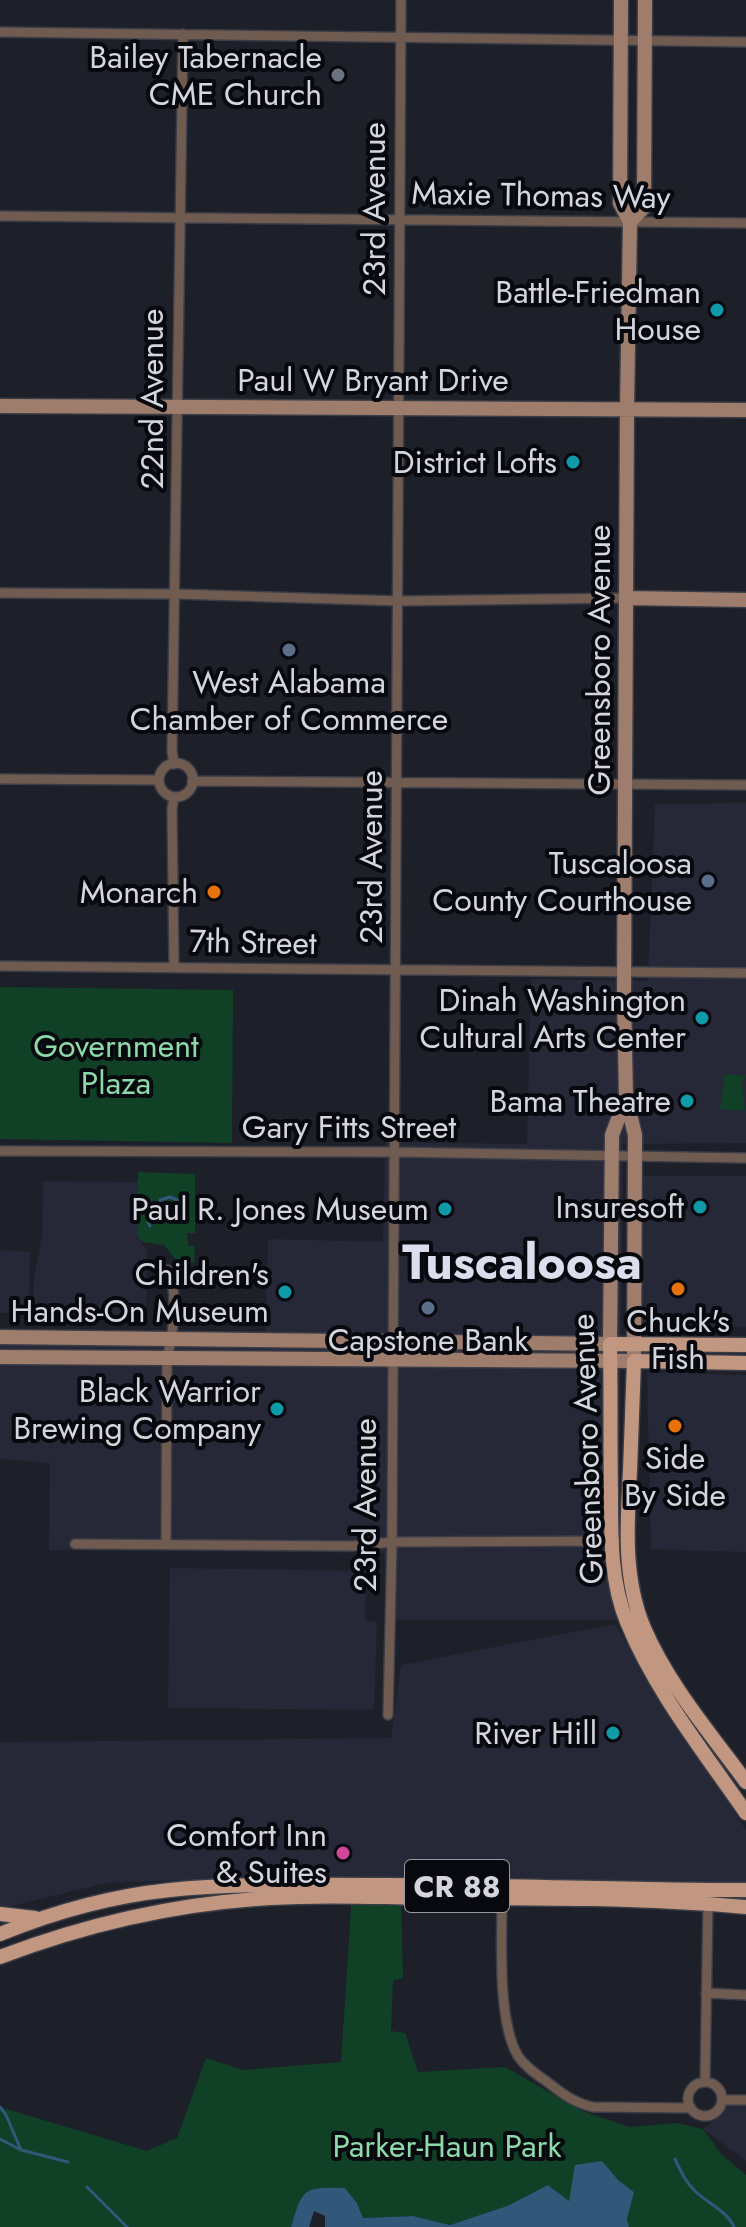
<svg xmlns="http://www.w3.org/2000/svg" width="746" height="2227" font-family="Jost,sans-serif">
<rect width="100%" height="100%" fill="#1d1f29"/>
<path fill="#262837" d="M746,803v340l-123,1 -5,476h-229l-5,-67 -335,-3 1,-87 -50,-4v-130l265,20 3,-110 115,3 2,-100 142,2 4,-165 117,2 7,-177z
M641,1176h105v151l-104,-2z
M43,1181l95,1 -1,53 10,16 -1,64 -113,-1 1,-37 8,-39z
M0,1250l30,2 -1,62 -29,-1z
M647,1372l99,3v177l-95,-3z
M170,1568l196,3 -1,49 12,2 -3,88 -206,-2z
M615,1624l131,206v53l-558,-3 -81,3 -100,24 -7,-1v-164l391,-4 10,-73z
M746,2101v60l-43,-32 28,-26z"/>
<path fill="#104127" d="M0,987l233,3 -1,153 -232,-4z
M725,1074l21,2 -4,8 3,27 -25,-2z
M138,1172l57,2v59h-8l1,13h7l-1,17 -15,1 -15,-19 -22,-3 -5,-7z
M352,1893l49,1 2,84 -10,2 -2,51 14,2 13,39 87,-5 77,44 47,16 47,-4 27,6 18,25 25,21v52h-117l-2,-8 7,-27 -16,-12 -48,22 -22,-17 -41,21 -57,19 -37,-9 -50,2 -6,-15 -12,-15c-42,-1 -42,-1 -54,39h-291v-120l147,44 30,-13 29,-80 37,12 98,-8z"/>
<path fill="#315779" d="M602,2161l16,19 16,12 -7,27 2,8h-304v-11l-11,-5 -5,16h-18c12,-40 12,-40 54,-39l12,15 6,15 50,-2 37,9 57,-19 41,-21 21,16 6,-36z"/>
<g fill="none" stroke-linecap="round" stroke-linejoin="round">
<path stroke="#315779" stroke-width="3" d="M156,1209l4,-9 10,-3 12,5
M150,1226l-2,-4 4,-7
M0,2107l6,8 15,35
M0,2139l21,11 47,12
M675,2159c6,13 11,24 21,33 13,12 31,19 38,35
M87,2187l40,40"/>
<defs>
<path id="street" d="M0,32l746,10
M0,216l746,7
M0,593l176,1 223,7 229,-3
M159 780a17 17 0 1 1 34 0a17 17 0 1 1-34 0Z
M174,764l-2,-13 11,-717
M0,779l159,1
M192,781l554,4
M174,797l-2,12 2,158
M0,966l746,7
M0,1151l394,1 352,6
M75,1544l278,2 39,-4 223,-1
M166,1544l1,-185c6,-26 12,-63 1,-89
M388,1715l4,-173 9,-1542
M502,1898c0,40 -5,123 16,158 8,12 21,20 32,28 14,11 25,19 43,23l98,1
M706,1993l40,2
M705,2082l3,-178
M688 2099a17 17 0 1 1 34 0a17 17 0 1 1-34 0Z
M722,2100h24"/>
<path id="secondary" d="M630,222l14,-15 1,-207
M0,406l746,4
M628,598l118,2
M0,1337l610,7 2,-209 14,-37
M0,1357l634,4 1,-226 -9,-37 -2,-104 3,-585 3,-187 -10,-19 1,-203"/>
<path id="primary" d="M746,1345l-136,-1c1,49 0,98 1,146 0,43 -1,92 16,132 28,69 77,130 119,191
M746,1363l-112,-2c-1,37 -3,73 -4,110 -3,53 -7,107 14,157 24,56 66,105 102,154
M0,1914l35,4
M0,1934c54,-22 112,-38 170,-44 64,-7 130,-5 194,-5 127,-1 255,5 382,5
M0,1957c87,-33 179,-54 272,-59 57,-4 114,0 170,0 101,0 203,0 304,9"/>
</defs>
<use href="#street" stroke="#3a3c46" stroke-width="12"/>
<use href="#secondary" stroke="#3a3c46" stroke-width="17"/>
<use href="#primary" stroke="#3a3c46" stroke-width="17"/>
<use href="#street" stroke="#705b51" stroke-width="9"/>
<use href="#secondary" stroke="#9e7d6c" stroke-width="14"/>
<use href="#primary" stroke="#c29781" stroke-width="14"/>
</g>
<circle fill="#6b7280" stroke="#08090e" stroke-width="3" cx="338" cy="75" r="8"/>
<g fill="#0f9aa8" stroke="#08090e" stroke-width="3">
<circle cx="717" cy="310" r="8"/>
<circle cx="573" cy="462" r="8"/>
<circle cx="702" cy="1018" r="8"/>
<circle cx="687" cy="1101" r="8"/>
<circle cx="700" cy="1207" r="8"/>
<circle cx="445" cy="1209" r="8"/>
<circle cx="285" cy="1292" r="8"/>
<circle cx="277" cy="1409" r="8"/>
<circle cx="613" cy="1733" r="8"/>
</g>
<g fill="#5c6f8a" stroke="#08090e" stroke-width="3">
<circle cx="289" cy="650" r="8"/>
<circle cx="708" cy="881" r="8"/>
<circle cx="428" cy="1308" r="8"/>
</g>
<g fill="#e8710a" stroke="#08090e" stroke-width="3">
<circle cx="214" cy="892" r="8"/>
<circle cx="678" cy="1289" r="8"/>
<circle cx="675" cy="1426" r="8"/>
</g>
<circle fill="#d1479c" stroke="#08090e" stroke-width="3" cx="343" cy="1853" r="8"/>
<g text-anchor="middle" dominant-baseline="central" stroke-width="8" stroke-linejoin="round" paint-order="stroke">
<rect fill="#08090e" stroke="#97989f" stroke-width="2" x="405" y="1860" width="104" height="52" rx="6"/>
<g font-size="30" font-weight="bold" fill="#d4d5dd">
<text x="457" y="1886">CR 88</text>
</g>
<g font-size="32" fill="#d4d5dd" stroke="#08090e" text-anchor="end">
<text x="322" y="57">Bailey Tabernacle<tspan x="322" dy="37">CME Church</tspan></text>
<text x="701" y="292">Battle-Friedman<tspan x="701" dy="37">House</tspan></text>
<text x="557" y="462">District Lofts</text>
<text x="289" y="682" text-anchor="middle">West Alabama<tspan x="289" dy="37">Chamber of Commerce</tspan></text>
<text x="692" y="863">Tuscaloosa<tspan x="692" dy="37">County Courthouse</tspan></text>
<text x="198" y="892">Monarch</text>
<text x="686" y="1000">Dinah Washington<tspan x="686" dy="37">Cultural Arts Center</tspan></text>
<text x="671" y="1101">Bama Theatre</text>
<text x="684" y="1207">Insuresoft</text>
<text x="429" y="1209">Paul R. Jones Museum</text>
<text x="269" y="1274">Children's<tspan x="269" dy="37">Hands-On Museum</tspan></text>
<text x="678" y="1321" text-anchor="middle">Chuck's<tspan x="678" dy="37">Fish</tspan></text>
<text x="428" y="1340" text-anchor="middle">Capstone Bank</text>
<text x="261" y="1391">Black Warrior<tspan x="261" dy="37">Brewing Company</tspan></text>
<text x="675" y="1458" text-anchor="middle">Side<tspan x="675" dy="37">By Side</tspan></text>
<text x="597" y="1733">River Hill</text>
<text x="327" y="1835">Comfort Inn<tspan x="327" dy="37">&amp; Suites</tspan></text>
</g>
<g font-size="32" fill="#d4d5dd" stroke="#08090e">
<text transform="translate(541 195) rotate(1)">Maxie Thomas Way</text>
<text transform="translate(374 209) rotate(-90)">23rd Avenue</text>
<text x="373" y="380">Paul W Bryant Drive</text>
<text transform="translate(152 399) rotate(-90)">22nd Avenue</text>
<text transform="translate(599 660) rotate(-90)">Greensboro Avenue</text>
<text transform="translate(371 857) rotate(-90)">23rd Avenue</text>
<text transform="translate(253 942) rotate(1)">7th Street</text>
<text x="349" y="1127">Gary Fitts Street</text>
<text transform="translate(587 1449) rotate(-92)">Greensboro Avenue</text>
<text transform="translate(365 1505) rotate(-90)">23rd Avenue</text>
</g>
<g font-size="32" fill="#8ed9aa" stroke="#08090e">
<text x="116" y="1046">Government<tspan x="116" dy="37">Plaza</tspan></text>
<text x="447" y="2146">Parker-Haun Park</text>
</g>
<g font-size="48" font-weight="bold" fill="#dcdeed" stroke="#08090e">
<text x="522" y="1262">Tuscaloosa</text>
</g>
</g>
</svg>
